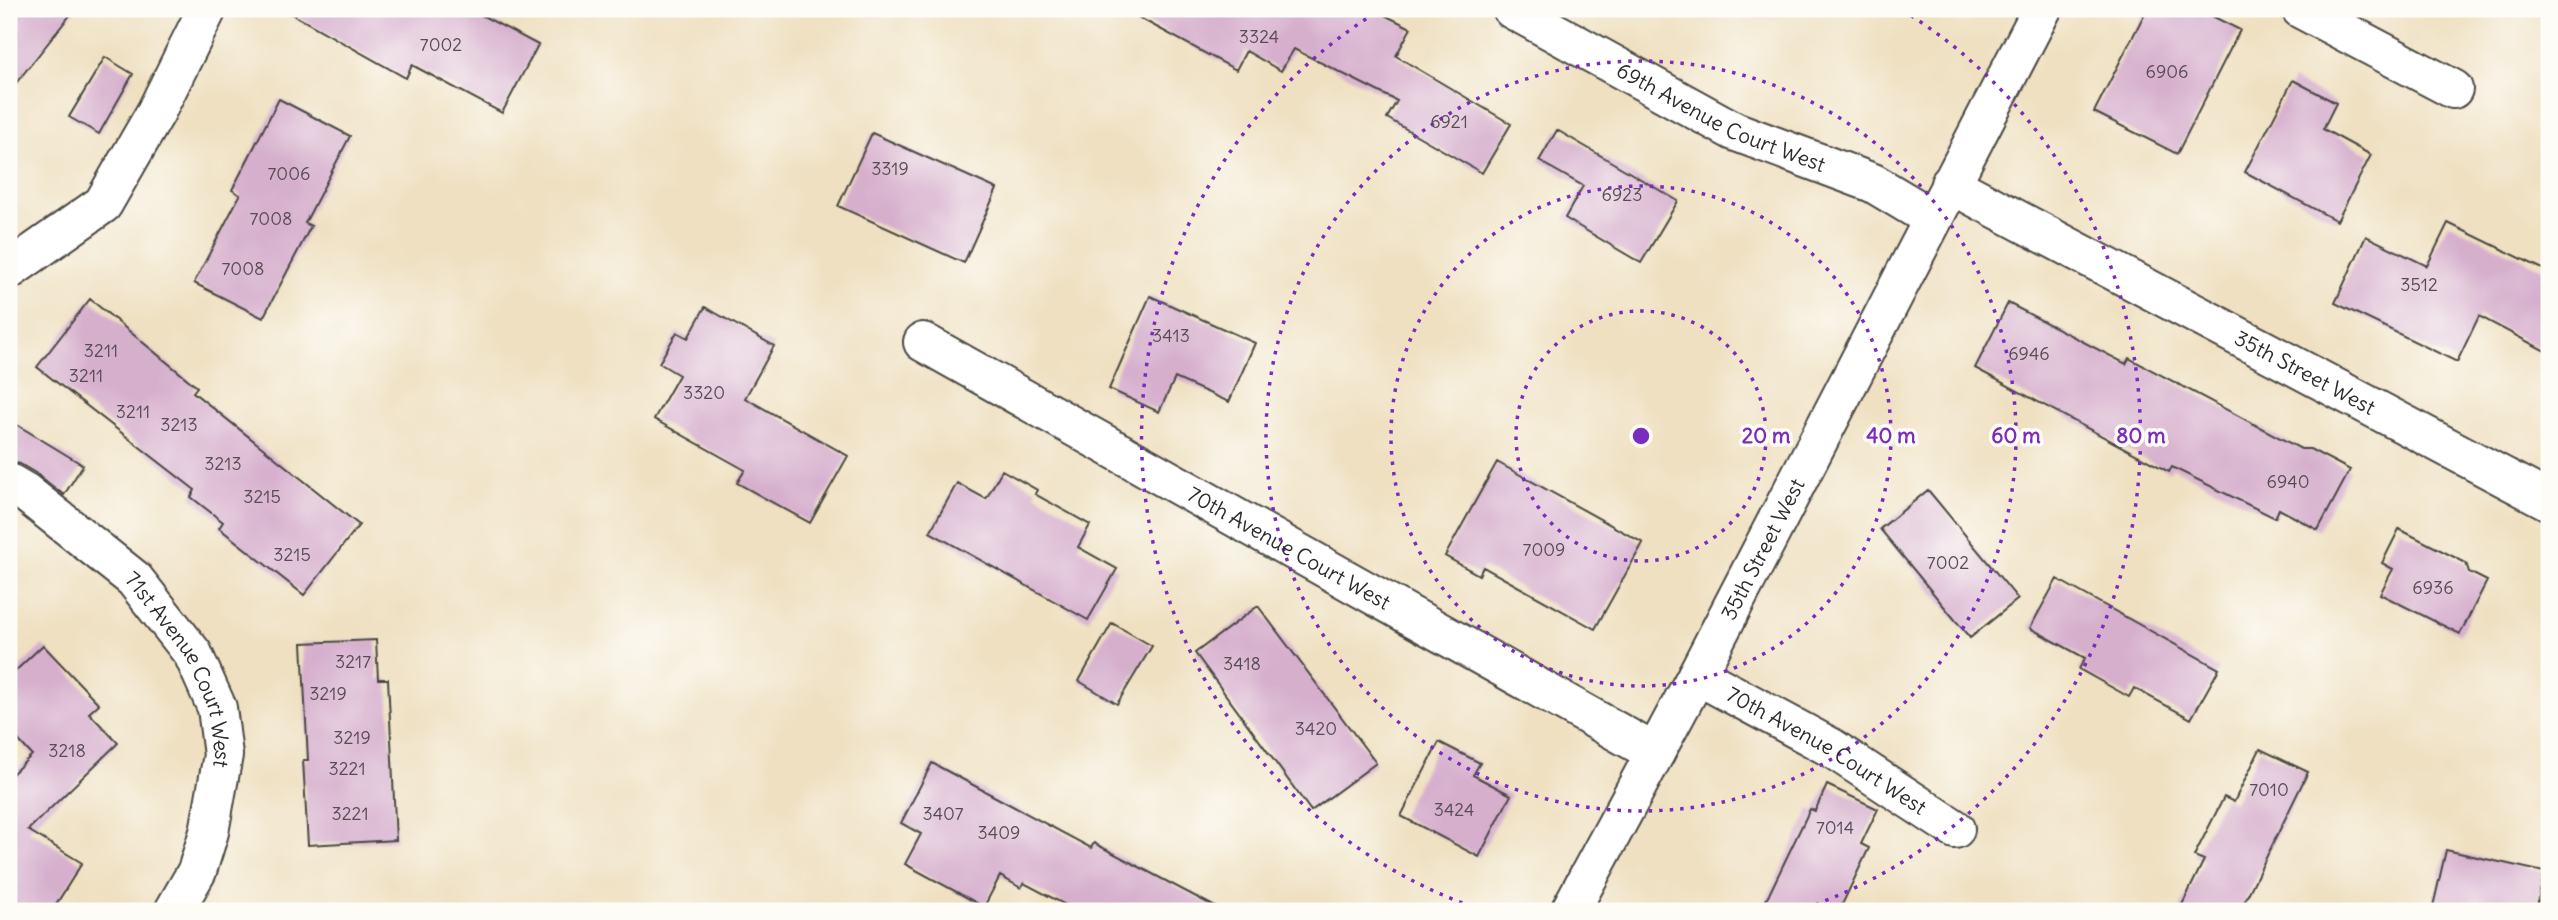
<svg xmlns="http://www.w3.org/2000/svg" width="2558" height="920" font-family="Delius,sans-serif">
<rect width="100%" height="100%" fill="#fdfcf7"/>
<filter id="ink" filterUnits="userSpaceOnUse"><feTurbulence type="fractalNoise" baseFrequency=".0143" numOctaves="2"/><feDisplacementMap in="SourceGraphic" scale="14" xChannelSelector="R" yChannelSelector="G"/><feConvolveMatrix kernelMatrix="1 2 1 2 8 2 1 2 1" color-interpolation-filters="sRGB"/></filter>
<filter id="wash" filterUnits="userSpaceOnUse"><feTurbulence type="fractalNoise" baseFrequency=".00686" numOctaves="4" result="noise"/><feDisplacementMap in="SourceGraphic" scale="28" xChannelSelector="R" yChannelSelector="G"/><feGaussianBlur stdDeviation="1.57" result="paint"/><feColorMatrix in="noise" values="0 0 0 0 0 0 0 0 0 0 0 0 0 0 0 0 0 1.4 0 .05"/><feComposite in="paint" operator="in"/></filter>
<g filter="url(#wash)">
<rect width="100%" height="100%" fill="#efe0c1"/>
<g id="blocks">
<path fill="#d6afcd" d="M9,9h66l-66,83z
M283,9h187l68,36 -36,68 -90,-48 -6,13z
M1123,9h249l39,19 -15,28 115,68 -29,49 -95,-55 10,-17 -103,-52 -13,22 -35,-20 -10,19z
M2147,9h51l42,21 -63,124 -83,-42z
M105,57l28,17 -34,60 -30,-17z
M2293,80l43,23 -13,26 48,26 -34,66 -92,-49z
M279,99l71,37 -45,87 6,3 -48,92 -69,-35 46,-88 -8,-5z
M1557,130l121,71 -37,62 -76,-45 18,-32 -44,-25z
M872,133l125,56 -33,74 -126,-57z
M2448,223l101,49v81l-70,-37 -22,46 -122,-59 31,-67 61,30z
M1150,296l105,47 -26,59 -54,-24 -16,34 -50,-23z
M90,299l107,88 -4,5 166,133 -55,70 -85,-67 4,-6 -32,-25 4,-7 -158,-123z
M2008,303l118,61 3,-6 172,91h9l40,21 -32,60 -39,-21 -4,9 -103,-51 -3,5 -194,-104z
M705,307l69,39 -29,52 103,58 -38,67 -73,-40 8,-13 -91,-51 25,-44 -20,-12 18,-31 11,6z
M9,420l74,45 -19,30 -27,-21 -17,-10 -11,-3z
M1497,462l146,81 -48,86 -112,-62 -4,8 -34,-19z
M1002,470l35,20 -2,4 55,31 -12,22 39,22 -29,51 -158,-88 27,-49 29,16z
M1928,490l90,109 -48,39 -90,-109z
M2399,529l67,34 3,9 18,9 -27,53 -80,-40 13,-25 -11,-6z
M2057,579l162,90 -28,50 -57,-31 -5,9 -50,-28 6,-11 -55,-30z
M1258,606l118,157 -65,48 -116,-158z
M1112,623l40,23 -35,58 -38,-23z
M376,640l2,39h10l8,161 -88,5 -5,-85h5l-6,-117z
M43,645l56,59 -10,9 29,30 -90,87 54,33 -30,48h-43v-134l23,-22 -23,-25v-53z
M1439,742l41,21 -7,12 38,20 -32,62 -78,-41z
M2260,749l48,23 -68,139h-61l25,-51 -10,-4 30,-59 10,5z
M932,763l159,85 3,-5 129,68h-146l-53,-28 -3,5 -21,-12 -16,31 -79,-43 16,-30 -20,-11z
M1827,785l51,24 -17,35 8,4 -30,63h-78l49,-102 5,2z
M2446,850l98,22 -8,39h-104z"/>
</g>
</g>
<g filter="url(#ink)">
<use href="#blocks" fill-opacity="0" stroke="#484642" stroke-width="2"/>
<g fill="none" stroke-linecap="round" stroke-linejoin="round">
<defs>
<g id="minor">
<path id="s1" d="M1512,9l222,122 139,52 60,36"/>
<path d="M2301,9l152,80"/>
<path id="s2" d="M1950,184l599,317"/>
<path d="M9,270l94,-66 53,-92 51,-103"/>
<path id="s3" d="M923,342l732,411"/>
<path id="s4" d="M9,483l17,10 108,86 59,75 24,54 6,47 -14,77 -12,39 -23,40"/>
<path id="s5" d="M1697,675l133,72 125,82"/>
</g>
<g id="tertiary">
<path id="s6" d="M1570,911l127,-236 345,-666"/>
</g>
</defs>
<use href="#minor" stroke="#484642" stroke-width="42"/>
<use href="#tertiary" stroke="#484642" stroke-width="42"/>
<use href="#minor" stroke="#fff" stroke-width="38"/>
<use href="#tertiary" stroke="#fff" stroke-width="38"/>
</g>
</g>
<g fill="none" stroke="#7b2cbf" stroke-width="3.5" stroke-dasharray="3.5 7">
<circle cx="1641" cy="436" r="125"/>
<circle cx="1641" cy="436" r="250"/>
<circle cx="1641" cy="436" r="375"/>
<path d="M1482 910A500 500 0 0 1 1380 10M1902 10A500 500 0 0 1 1800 910"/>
</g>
<g text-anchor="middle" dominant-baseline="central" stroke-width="7" stroke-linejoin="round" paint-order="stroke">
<g font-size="18" fill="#564c54">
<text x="1259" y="36">3324</text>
<text x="441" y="44">7002</text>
<text x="2167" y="71">6906</text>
<text x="1449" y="121">6921</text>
<text x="890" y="168">3319</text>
<text x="289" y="173">7006</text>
<text x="1622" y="194">6923</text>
<text x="271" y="218">7008</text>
<text x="243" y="268">7008</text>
<text x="2419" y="284">3512</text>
<text x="1171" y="335">3413</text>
<text x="101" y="350">3211</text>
<text x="2029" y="353">6946</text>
<text x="86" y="375">3211</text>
<text x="704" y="392">3320</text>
<text x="133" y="411">3211</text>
<text x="179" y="424">3213</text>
<text x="223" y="463">3213</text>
<text x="2288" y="481">6940</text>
<text x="262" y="496">3215</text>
<text x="1544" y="549">7009</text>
<text x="292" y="554">3215</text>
<text x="1948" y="562">7002</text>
<text x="2433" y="587">6936</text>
<text x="353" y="661">3217</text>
<text x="1242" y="663">3418</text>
<text x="328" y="693">3219</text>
<text x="1316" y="728">3420</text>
<text x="352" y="737">3219</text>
<text x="67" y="750">3218</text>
<text x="347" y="768">3221</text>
<text x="2269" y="789">7010</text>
<text x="1454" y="809">3424</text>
<text x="350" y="813">3221</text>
<text x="943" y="813">3407</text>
<text x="1835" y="827">7014</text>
<text x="999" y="832">3409</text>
</g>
<g font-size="21" fill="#2b2b2b" stroke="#fdfcf7">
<text stroke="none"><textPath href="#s1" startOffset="236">69th Avenue Court West</textPath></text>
<text stroke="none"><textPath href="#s2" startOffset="402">35th Street West</textPath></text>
<text stroke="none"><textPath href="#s3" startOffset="420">70th Avenue Court West</textPath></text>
<text stroke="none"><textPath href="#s6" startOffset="410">35th Street West</textPath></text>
<text stroke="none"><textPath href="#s4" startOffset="262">71st Avenue Court West</textPath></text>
<text stroke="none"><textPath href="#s5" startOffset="150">70th Avenue Court West</textPath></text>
</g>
</g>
<circle cx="1641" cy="436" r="10" fill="#7b2cbf" stroke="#fdfcf7" stroke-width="3.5"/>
<g font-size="21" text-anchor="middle" font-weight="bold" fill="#7b2cbf" stroke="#fdfcf7" stroke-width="7" stroke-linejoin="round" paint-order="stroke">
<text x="1766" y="443">20 m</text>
<text x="1891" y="443">40 m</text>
<text x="2016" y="443">60 m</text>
<text x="2141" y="443">80 m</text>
</g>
<rect width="2558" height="920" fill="none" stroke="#fdfcf7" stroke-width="35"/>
</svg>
